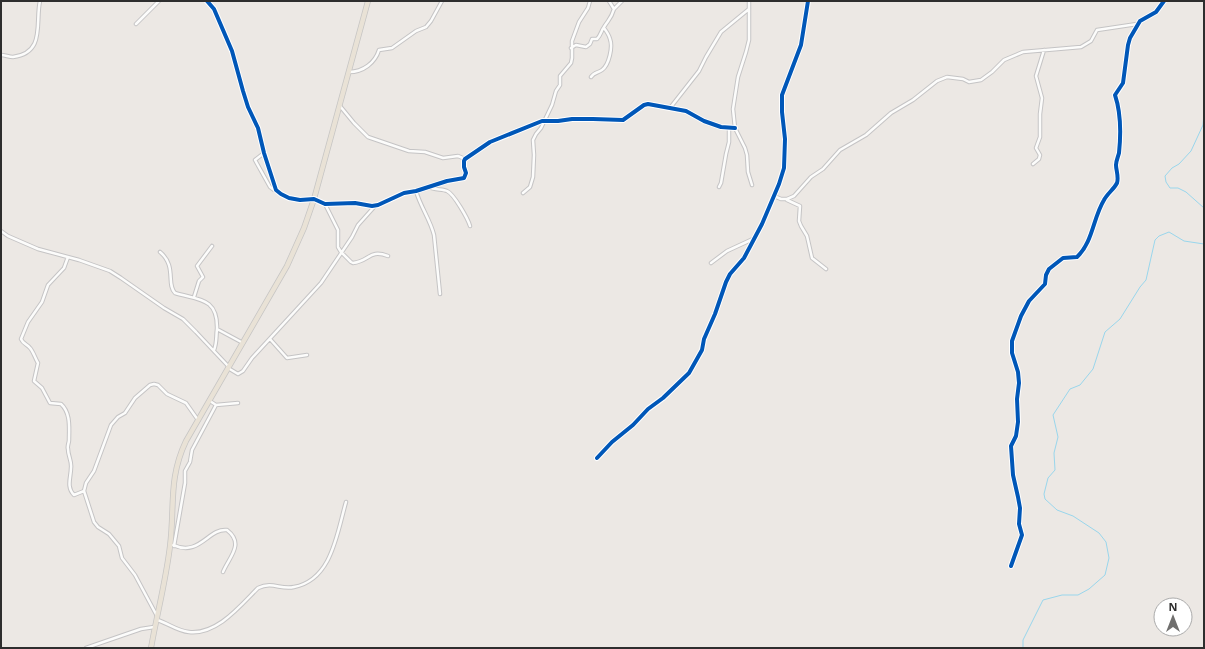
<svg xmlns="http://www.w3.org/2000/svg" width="1205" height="649" font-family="'Open Sans',sans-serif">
<rect width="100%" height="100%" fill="#ece8e4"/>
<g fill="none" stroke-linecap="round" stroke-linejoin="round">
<path stroke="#99d6ec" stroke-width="1" d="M1204,113l-1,12 -12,26 -12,13 -7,4 -7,8 1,6 4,6h8l8,4 18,16
M1023,648v-8l20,-40 19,-5h16l11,-6 16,-14 4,-17 -3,-16 -7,-9 -26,-17 -16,-6 -12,-11 -1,-5 4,-16 7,-8 -1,-17 4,-16 -5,-22 17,-26 10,-4 13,-16 12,-37 15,-13 20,-32 6,-7 9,-40 4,-4 10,-4 15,9 20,3"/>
<defs>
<path id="minor" d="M207,1l7,8 18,42 11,40 5,16 10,21 6,25 12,37 5,4 8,4 11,2 14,-1 11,5 30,-1 17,3 6,-1 26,-12 12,-2 31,-10 17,-3 2,-5 -2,-6v-6l1,-2 25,-17 52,-21h16l14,-2h21l30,1 21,-15 4,-1 38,7 18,10 17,6 14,1
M749,1v39l-3,12 -8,25 -5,32 2,19 10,20 2,7 1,17 4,13
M614,9l8,-8
M136,24l23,-23
M571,48l5,-3 10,2 4,-3 2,-5h5c4,-4 4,-8 7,-12 5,-8 7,-8 10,-18l-5,-8
M1,55c4,0 8,2 12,2 33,-4 22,-35 27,-56
M349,72c14,0 26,-9 30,-22l13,-2 24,-17 10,-4 5,-6 11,-20
M591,77c3,-5 7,-4 11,-7 7,-5 11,-23 8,-31 -1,-4 -3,-7 -6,-11
M340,106l14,17 14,14 41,14 16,1 18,6 15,-2 7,3
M670,108l29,-37 7,-14 15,-25 28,-23
M264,153l-9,7 15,27 4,3h2
M1033,164l6,-5 1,-4 -4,-7 4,-11v-23l2,-16 -6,-22 8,-26
M428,187c7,3 15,2 19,4 7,3 21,28 23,35
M719,187l2,-4 5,-29 3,-12v-14
M416,191c5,17 14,28 18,44l6,59
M523,193l7,-6 3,-10 1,-22 -1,-15 3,-6 5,-6 11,-23 4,-14 4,-6v-9l11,-13 1,-5v-17l7,-19 9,-14 2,-7
M774,196l7,3h6l7,-3 17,-19 12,-8 17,-19 26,-15 25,-22 22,-13 24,-19 10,-4 16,2 6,3 12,-2 11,-8 12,-12 19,-8 58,-5 10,-6 6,-11 40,-6
M787,200l13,6 -1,15 2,5 6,10 5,22 14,11
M325,204l13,26v17l3,5 10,10 2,1c17,-2 16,-14 35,-7
M1,231l7,5 30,13 41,11 31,11 11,7 43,30 19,11 13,13 33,35
M160,252c17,14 6,32 15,41 23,7 43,4 42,36 -1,7 0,14 -3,21
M68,257l-4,11 -16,17 -6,17 -14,20 -7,17c2,5 6,5 9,9 3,3 5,10 8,15l-4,18 8,7 8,15 11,1c10,9 8,24 8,36 0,3 -2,6 -1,9 0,7 4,12 3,19 0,9 -5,19 3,27l10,-4
M711,263l16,-12 26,-12
M194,297l5,-16 4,-4 -6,-11 15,-20
M217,329l26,14
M270,339l17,19 20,-3
M228,368l10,6 5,-3 9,-13 69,-75 31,-46 6,-12 17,-19
M210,401l6,4 22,-2
M597,458l15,-16 21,-17 15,-16 15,-11 26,-25 13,-23 2,-11 11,-25 11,-32 4,-8 14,-16 18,-34 17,-40 5,-16 1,-29 -3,-27v-17l19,-50 7,-44
M173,545c27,12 35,-17 54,-15 18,14 2,27 -4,42
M174,546l11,-63v-12l5,-9 2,-12 24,-45
M1011,566l11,-31 -3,-11 1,-16 -2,-11 -5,-22 -2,-29 5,-10 2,-14 -1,-23 2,-16 -1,-11 -6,-19v-12l9,-25 8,-15 16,-17 1,-9 3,-6 14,-11 14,-1c16,-15 16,-39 27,-57 3,-6 10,-11 13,-17 2,-6 -1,-13 -1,-18 0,-4 2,-8 3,-12 2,-19 2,-40 -4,-58l8,-12 5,-38 2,-7 10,-17 16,-9 8,-11
M157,616l-22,-41 -13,-17 -3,-12 -10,-12 -11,-7 -4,-5 -10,-31 2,-8 8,-12 17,-46 7,-8 7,-4 10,-15 15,-13 4,-1 4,1 9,9 19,9 12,17
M157,620c11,3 20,11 32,12 28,3 51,-26 69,-44 15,-7 22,2 36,-1 38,-7 43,-54 52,-85
M86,648l55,-19 13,-2"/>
<path id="trunk" d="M151,648c6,-34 15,-68 19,-102 5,-40 -2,-67 16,-105l101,-175 17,-38 10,-29 54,-198"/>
</defs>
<use href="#minor" stroke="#c5c4c5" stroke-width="4.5"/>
<use href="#trunk" stroke="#c6c5c4" stroke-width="6"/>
<use href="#minor" stroke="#fcfcfb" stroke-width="2.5"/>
<use href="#trunk" stroke="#e9e2d6" stroke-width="4.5"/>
<defs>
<path id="cycleway" d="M207,1l7,8 18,42 11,40 5,16 10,21 6,25 12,37 5,4 8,4 11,2 14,-1 11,5 30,-1 17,3 6,-1 26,-12 12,-2 31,-10 17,-3 2,-5 -2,-6v-6l1,-2 25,-17 52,-21h16l14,-2h21l30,1 21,-15 4,-1 38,7 18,10 17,6 14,1
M597,458l15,-16 21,-17 15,-16 15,-11 26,-25 13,-23 2,-11 11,-25 11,-32 4,-8 14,-16 18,-34 17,-40 5,-16 1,-29 -3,-27v-17l19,-50 7,-44
M1011,566l11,-31 -3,-11 1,-16 -2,-11 -5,-22 -2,-29 5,-10 2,-14 -1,-23 2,-16 -1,-11 -6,-19v-12l9,-25 8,-15 16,-17 1,-9 3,-6 14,-11 14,-1c16,-15 16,-39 27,-57 3,-6 10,-11 13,-17 2,-6 -1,-13 -1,-18 0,-4 2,-8 3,-12 2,-19 2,-40 -4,-58l8,-12 5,-38 2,-7 10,-17 16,-9 8,-11"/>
</defs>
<use href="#cycleway" stroke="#fff" stroke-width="6"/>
<use href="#cycleway" stroke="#0057b8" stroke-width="4"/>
</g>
<rect width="1205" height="649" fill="none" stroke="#2e2e2e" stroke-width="4"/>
<g transform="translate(1173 617)"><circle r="19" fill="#ffffff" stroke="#ababab"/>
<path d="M0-3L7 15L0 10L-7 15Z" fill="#706f6e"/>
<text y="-6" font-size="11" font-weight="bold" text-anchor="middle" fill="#2e2e2e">N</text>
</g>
</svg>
